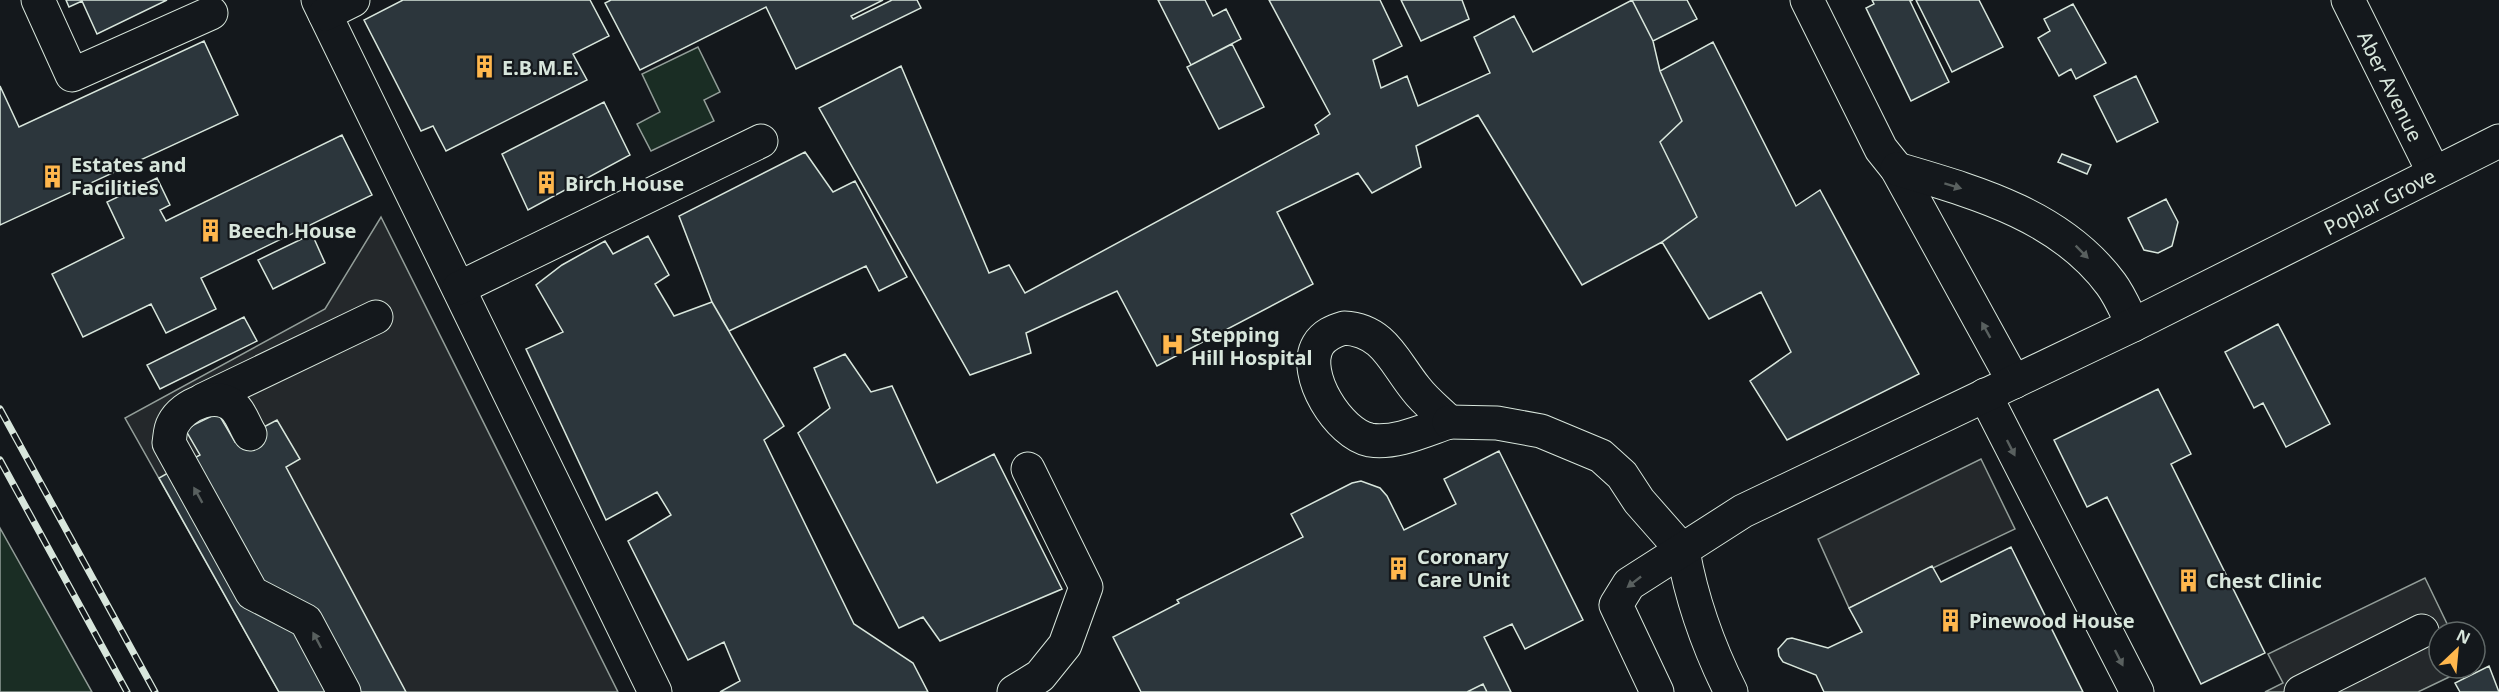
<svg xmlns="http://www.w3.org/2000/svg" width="2499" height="692" font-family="'Noto Sans',sans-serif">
<rect width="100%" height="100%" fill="#14181c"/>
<path fill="#1a2d24" stroke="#939e99" stroke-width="1.5" d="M698,47l22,45 -16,8 10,21 -63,30 -14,-27 23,-12 -18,-38z
M0,528l92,164h-92z"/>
<path fill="#24282b" stroke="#939e99" stroke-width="1.5" d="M381,217l237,475h-339l-154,-274 200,-109z
M1981,459l34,70 -166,79 -31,-69z
M2425,578l26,54h-12v36h29l-50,24h-153l18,-9 -15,-29z"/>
<path fill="#2c363c" stroke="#d8e6dc" stroke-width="1.5" d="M66,0h101l-70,34 -15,-33 -13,6z
M403,0h187l19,36 -36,18 14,26 -141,71 -13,-25 -12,5 -57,-111z
M611,0h272l-32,16 2,3 39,-19h25l4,8 -125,61 -30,-62 -126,63 -35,-67z
M1158,0h47l8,16 13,-7 15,30 -50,26z
M1269,0h111l22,46 -29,14 8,28 26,-12 11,30 72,-33 -16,-36 40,-21 19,36 99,-52 21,41 7,30 22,50 -22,21 37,75 -35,25 -80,43 -104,-170 -62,31 5,21 -49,26 -14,-20 -81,39 36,72 -156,82 -40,-75 -91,42 5,20 -61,22 -151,-267 82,-42 88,207 20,-8 16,28 294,-159 -4,-9 15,-11z
M1401,0h61l7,19 -48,22z
M1632,0h55l10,19 -44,22z
M1872,0h41l-3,1 39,81 -38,19 -45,-93 8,-4z
M1916,0h63l24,47 -51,25z
M2073,4l33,59 -30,16 -5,-10 -12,7 -21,-38 12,-7 -6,-12z
M204,41l34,74 -238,110v-139l19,41z
M1713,42l83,164 24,-16 99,184 -132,66 -37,-59 41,-29 -30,-60 -52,27 -47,-77 35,-25 -37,-75 22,-21 -22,-50z
M1232,44l32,63 -45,22 -32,-62z
M2136,76l22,46 -41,20 -23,-46z
M604,102l26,53 -102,55 -26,-56z
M342,135l30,60 -171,83 15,31 -50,24 -15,-29 -68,33 -31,-63 72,-36 -17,-36 50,-24 13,27 -10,5 6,11z
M805,152l28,40 22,-11 52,96 -28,14 -13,-25 -137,65 -17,-29 -33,-86z
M2062,154l29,11 -4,9 -29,-12z
M2166,199l12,23 -6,24 -14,7 -14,-3 -16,-32z
M312,234l13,29 -52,26 -15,-29z
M648,236l21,39 -14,9 19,32 38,-14 72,124 -20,14 90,184 59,39 15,29h-208l20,-11 -16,-39 -36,18 -60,-119 43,-26 -14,-23 -51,28 -80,-171 37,-17 -27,-47 26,-20 43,-24 8,13z
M244,317l13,24 -97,48 -13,-24z
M2278,324l52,100 -44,23 -23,-44 -9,5 -29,-56z
M845,354l26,38 21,-6 45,97 57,-29 68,135 -122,52 -17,-24 -24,11 -101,-195 32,-25 -16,-40z
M2158,389l33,65 -20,10 94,189 -64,31 -94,-187 -20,10 -33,-67z
M218,413l17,29 42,-22 23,39 -14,8 120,225h-127l-120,-214 41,-23 -15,-26z
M1499,451l84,169 -58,29 -13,-25 -28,13 27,55h-24l-4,-8 -16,8h-326l-28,-55 66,-34 -2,-3 126,-63 -12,-23 61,-31 9,-2 19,7 7,8 17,34 52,-26 -12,-25z
M2011,547l72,145h-259l-8,-17 -33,-13 -4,-6 -1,-7 9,-10 5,-1 36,10 34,-16 -13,-24 83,-42 9,16z
M2489,666l10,26h-39l-5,-9z
M1483,684l4,8h-20z"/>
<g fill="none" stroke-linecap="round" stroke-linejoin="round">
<defs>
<g id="minor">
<path d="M38,0l34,75 139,-62"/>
<path d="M318,0l337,692"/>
<path d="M1807,0l74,149 16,20 117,213"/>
<path id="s1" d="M2348,0l86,173"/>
<path d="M325,14l28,-14"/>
<path d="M1897,169c78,23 163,46 214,115 9,12 15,27 22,41"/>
<path d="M459,288l302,-147"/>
<path d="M1344,328c40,2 50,34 72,61 9,12 22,22 33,33 -24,8 -53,22 -79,18 -31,-6 -69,-66 -52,-95 6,-10 16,-14 26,-17z"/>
<path d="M1985,395l152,297"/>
<path d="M203,400l173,-83"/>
<path d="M1449,422l48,1 44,8 60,25 21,19 17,26 44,50"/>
<path d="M250,434c-5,-8 -8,-18 -14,-25 -17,-20 -53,-5 -63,15 -3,5 -3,13 -4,19l83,150 54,28 38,71"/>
<path d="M1683,551c9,50 25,95 48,141"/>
<path d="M1014,692l26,-16 25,-31 21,-58 -58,-118"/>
<path id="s2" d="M1657,692l-41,-87 13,-21 114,-73 390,-186 366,-184"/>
<path d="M2301,692l121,-61"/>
</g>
</defs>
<use href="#minor" stroke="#d8e6dc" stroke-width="35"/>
<use href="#minor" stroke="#14181c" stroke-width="33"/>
<defs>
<path id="rail" d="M0,409l155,283
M0,460l127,232"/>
</defs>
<use href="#rail" stroke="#d8e6dc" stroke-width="7"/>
<use href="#rail" stroke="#14181c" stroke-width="4.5" stroke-dasharray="14" stroke-linecap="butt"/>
</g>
<defs><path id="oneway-solid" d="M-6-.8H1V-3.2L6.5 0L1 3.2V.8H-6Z" transform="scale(1.5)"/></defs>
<g fill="#59605f">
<use href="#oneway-solid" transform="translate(1953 186) rotate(17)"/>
<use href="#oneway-solid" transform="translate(2082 252) rotate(45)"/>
<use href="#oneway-solid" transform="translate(1986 330) rotate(-119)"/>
<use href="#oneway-solid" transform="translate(2011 448) rotate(63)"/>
<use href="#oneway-solid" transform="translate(198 495) rotate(-119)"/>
<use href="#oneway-solid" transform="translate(1634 582) rotate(142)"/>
<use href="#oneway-solid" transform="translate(317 640) rotate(-118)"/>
<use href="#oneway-solid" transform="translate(2119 658) rotate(63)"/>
</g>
<defs>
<symbol id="building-bare" viewBox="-9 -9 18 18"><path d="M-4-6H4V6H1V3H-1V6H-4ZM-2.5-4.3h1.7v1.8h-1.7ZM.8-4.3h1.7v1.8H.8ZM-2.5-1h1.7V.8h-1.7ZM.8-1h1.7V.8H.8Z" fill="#ffb74d" stroke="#14181c" stroke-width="2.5" paint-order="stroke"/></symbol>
<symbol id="hospital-bare" viewBox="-9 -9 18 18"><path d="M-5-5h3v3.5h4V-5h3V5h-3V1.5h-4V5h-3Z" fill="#ffb74d" stroke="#14181c" stroke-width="2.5" paint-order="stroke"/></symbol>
</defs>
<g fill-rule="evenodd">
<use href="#building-bare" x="468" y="50" width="33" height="33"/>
<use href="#building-bare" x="36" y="160" width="33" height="33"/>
<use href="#building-bare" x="530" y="166" width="33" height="33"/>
<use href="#building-bare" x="194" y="214" width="33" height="33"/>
<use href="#hospital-bare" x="1156" y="328" width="33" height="33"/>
<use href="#building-bare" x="1382" y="552" width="33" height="33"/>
<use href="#building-bare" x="2172" y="564" width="33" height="33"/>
<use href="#building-bare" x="1934" y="604" width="33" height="33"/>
</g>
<g text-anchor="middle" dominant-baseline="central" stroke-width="4.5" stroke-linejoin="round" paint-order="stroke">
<g font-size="20" font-weight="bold" fill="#d8e6dc" stroke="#14181c" text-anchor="start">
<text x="502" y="67">E.B.M.E.</text>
<text x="71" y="164">Estates and<tspan x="71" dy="23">Facilities</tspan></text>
<text x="565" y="183">Birch House</text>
<text x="228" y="230">Beech House</text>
<text x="1191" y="334">Stepping<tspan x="1191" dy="23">Hill Hospital</tspan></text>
<text x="1417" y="556">Coronary<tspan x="1417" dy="23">Care Unit</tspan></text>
<text x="2206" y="580">Chest Clinic</text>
<text x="1969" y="620">Pinewood House</text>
</g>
<g font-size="20" fill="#d8e6dc" stroke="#14181c">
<text stroke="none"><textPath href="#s1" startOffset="96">Aber Avenue</textPath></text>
<text stroke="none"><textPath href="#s2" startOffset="964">Poplar Grove</textPath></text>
</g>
</g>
<g transform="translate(2457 650) rotate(26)"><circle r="28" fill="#14181c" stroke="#626a69" stroke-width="1.5"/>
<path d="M0-4.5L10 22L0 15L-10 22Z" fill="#ffb74d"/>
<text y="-9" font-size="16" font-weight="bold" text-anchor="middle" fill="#d8e6dc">N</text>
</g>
</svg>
